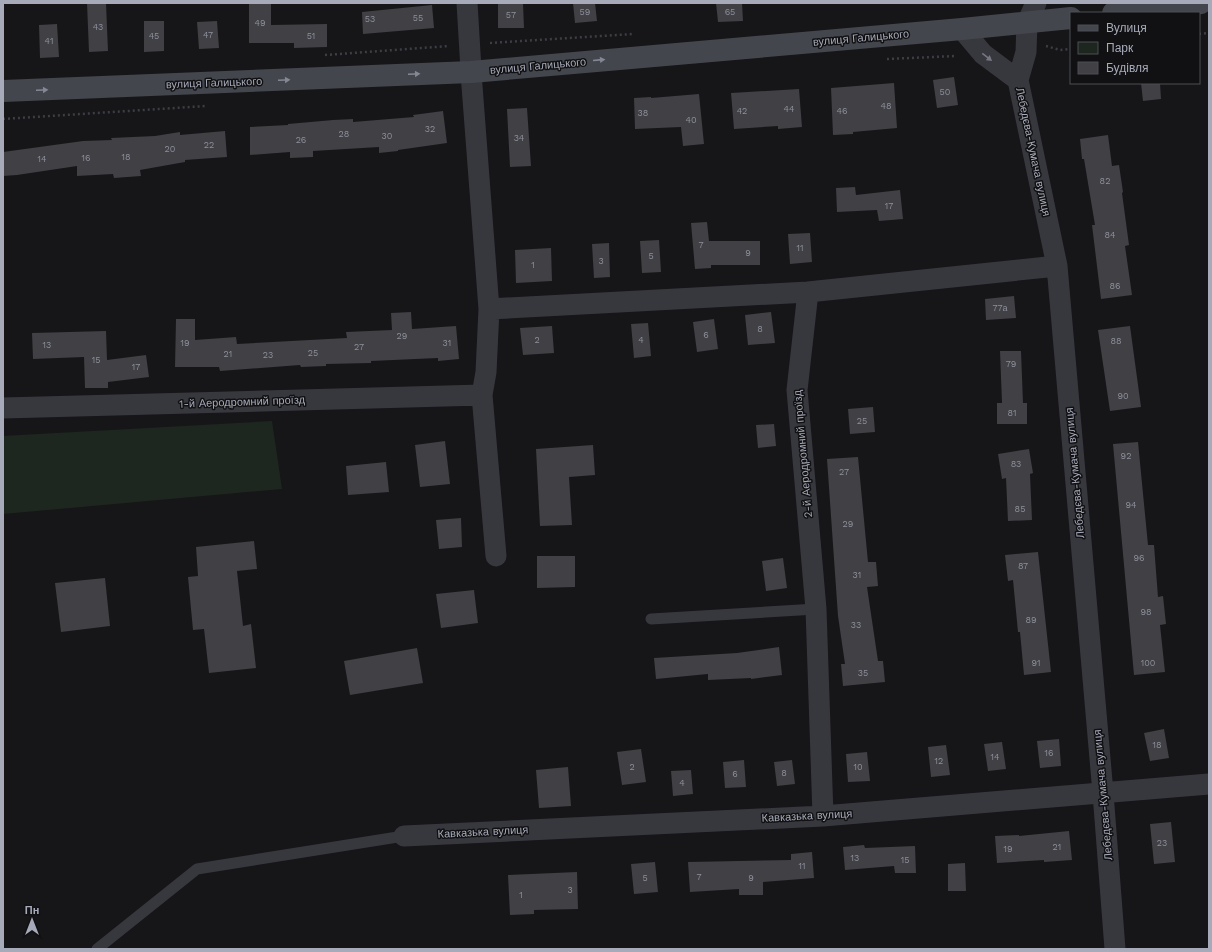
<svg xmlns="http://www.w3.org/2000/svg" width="1212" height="952" font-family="'Work Sans',sans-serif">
<rect width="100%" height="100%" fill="#161618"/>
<path fill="#1d271f" d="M272,421l10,68 -279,25v-78z"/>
<path fill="#404045" d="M87,3h19l2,48 -19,1z
M249,3h22v22l56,-1v23l-33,1v-5h-45z
M498,3h25l1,25h-26z
M573,3h22l2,18 -22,2z
M716,3h26l1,18 -25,1z
M432,5l2,23 -71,6 -1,-22z
M144,21h20v30l-20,1z
M217,21l2,27 -20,1 -2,-27z
M57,24l2,33 -19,1 -1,-33z
M954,77l4,28 -21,3 -4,-28z
M894,83l3,45 -44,4v2l-20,1 -2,-47z
M1141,83h19l1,16 -18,2z
M799,89l3,38 -24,2v-3l-44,3 -3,-36z
M699,94l5,50 -21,2 -2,-19 -46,2 -1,-31 17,-1v1z
M527,108l4,58 -21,1 -3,-58z
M443,111l4,32 -49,7v1l-19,2v-6l-66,4v6l-23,1v-6l-40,3v-28l38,-2v-1l45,-4 20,-1v3l61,-5 -1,-2z
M225,131l2,26 -42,3v2l-45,8 1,6 -27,2 -1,-4 -36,2v-10l-60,9 -14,1v-24l80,-11 29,-1 -1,-2 44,-2 25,-4v3z
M1108,135l4,31 7,-1 4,27 -1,1 7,52 -4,1 7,49 -31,4 -9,-74h3l-11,-66h-2l-2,-20z
M855,187l1,8 44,-5 3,29 -24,2 -2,-11 -40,2 -1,-24z
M707,222l2,19h51v24h-49v3l-16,1 -4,-46z
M810,233l2,29 -22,2 -2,-30z
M659,240l2,32 -19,1 -2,-32z
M609,243l1,34 -16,1 -2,-34z
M551,248l1,33 -36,2 -1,-33z
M1014,296l2,22 -30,2 -1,-21z
M411,312l1,17 44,-3 3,33 -21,2v-3l-67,3v2l-45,1v2l-25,1 -1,-2 -80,6 -1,-4h-44l1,-48h19v21l41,-3 1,7 110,-6 -1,-6 46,-2 -1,-17z
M771,312l4,31 -27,2 -3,-30z
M714,319l4,30 -21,3 -4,-30z
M648,323l3,33 -17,2 -3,-34z
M552,326l2,27 -31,2 -3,-27z
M1130,326l11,81 -31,4 -12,-81z
M106,331l1,29 39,-5 3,22 -41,5v6h-23l-1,-31 -51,2 -1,-26z
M1000,351h21l2,52h4v21h-30v-21h5z
M873,407l2,25 -25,2 -2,-25z
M774,424l2,22 -18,2 -2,-23z
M445,441l5,43 -30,3 -5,-42z
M1138,442l10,103h6l4,52 5,-1 3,28 -6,1 5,47 -31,3 -21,-231z
M593,445l2,30 -26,2 3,48 -32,1 -4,-77z
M1029,449l4,24 -3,1 2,46 -24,1 -2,-43 -4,1 -4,-25z
M858,457l10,105h8l2,24 -11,1 11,74h5l2,21 -42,4 -2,-22h4l-7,-48 -11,-157z
M386,462l3,30 -41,3 -2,-29z
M461,518l1,29 -23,2 -3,-29z
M254,541l3,28 -20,2 6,55 8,-2 5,44 -47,5 -5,-44 -11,1 -5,-53 10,-1 -2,-29z
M1038,552l13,120 -27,3 -4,-43h-2l-5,-52 -5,1 -3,-26z
M537,556h38v31l-38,1z
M783,558l4,30 -21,3 -4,-30z
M105,578l5,48 -49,6 -6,-49z
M474,590l4,33 -37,5 -5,-34z
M779,647l3,28 -31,4v-1l-43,2v-6l-52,5 -2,-21 83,-5z
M417,648l6,35 -73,12 -6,-34z
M1164,729l5,29 -19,3 -6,-28z
M1059,739l2,27 -21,2 -3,-27z
M1002,742l4,27 -18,2 -4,-27z
M946,745l4,30 -19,2 -3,-30z
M641,749l5,33 -24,3 -5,-33z
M867,752l3,29 -22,1 -2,-28z
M744,760l2,27 -21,1 -2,-26z
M792,760l3,24 -18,2 -3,-24z
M568,767l3,39 -32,2 -3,-38z
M691,770l2,24 -20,2 -2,-25z
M1171,822l4,40 -21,2 -4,-40z
M1069,831l3,29 -28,2v-2l-47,3 -2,-27 24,-1v1z
M864,845l1,3 50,-2 1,27h-21l-1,-7 -49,4 -2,-23z
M812,852l2,26 -51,4v13h-24v-6l-49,3 -2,-30 103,-2v-6z
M655,862l3,30 -24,2 -3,-30z
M965,863l1,28h-18v-27z
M577,872l1,37 -44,1v4l-24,1 -2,-40z"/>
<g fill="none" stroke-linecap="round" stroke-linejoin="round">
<path stroke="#3c3e45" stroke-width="2.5" stroke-dasharray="2 3" stroke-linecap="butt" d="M1199,34l10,-1
M490,43l143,-9
M1046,46l14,4 11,-1
M325,55l124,-9
M887,59l69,-3
M3,119l203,-13"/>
<path stroke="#37373e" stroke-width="11" d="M651,619l165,-10
M97,949l100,-80 207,-33"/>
<path stroke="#37373e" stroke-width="21" d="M467,3l5,83 17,223 -3,63 -4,23 14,161
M1036,3l-9,20 -1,29 -8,28 39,186 46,527 12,156
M962,29l21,25 35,26
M808,292l249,-26
M489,309l319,-17 -11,98 19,219 7,207
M3,408l479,-13
M404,836l419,-20 386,-32"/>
<path stroke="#44464e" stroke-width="22" d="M1113,13l88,-10
M3,91l468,-19 491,-43 109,-11"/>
</g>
<defs><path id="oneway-solid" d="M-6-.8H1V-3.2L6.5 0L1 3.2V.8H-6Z"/></defs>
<use fill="#757782" href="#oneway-solid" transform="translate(987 57) rotate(38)"/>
<g fill="#848894">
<use href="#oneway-solid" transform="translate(599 60) rotate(-5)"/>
<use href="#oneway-solid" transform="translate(414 74) rotate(-2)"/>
<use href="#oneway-solid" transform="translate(284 80) rotate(-2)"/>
<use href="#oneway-solid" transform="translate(42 90) rotate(-2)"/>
</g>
<g text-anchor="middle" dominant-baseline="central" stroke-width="3" stroke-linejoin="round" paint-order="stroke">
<g font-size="9" fill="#8d909c">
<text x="585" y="12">59</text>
<text x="730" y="12">65</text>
<text x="511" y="15">57</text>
<text x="418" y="18">55</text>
<text x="370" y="19">53</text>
<text x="260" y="23">49</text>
<text x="98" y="27">43</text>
<text x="208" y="35">47</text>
<text x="154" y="36">45</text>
<text x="311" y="36">51</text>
<text x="49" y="41">41</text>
<text x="945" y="92">50</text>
<text x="886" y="106">48</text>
<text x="789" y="109">44</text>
<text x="742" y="111">42</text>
<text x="842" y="111">46</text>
<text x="643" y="113">38</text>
<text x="691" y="120">40</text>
<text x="430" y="129">32</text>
<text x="344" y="134">28</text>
<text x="387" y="136">30</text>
<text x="519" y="138">34</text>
<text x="301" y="140">26</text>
<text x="209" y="145">22</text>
<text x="170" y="149">20</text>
<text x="126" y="157">18</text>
<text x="86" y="158">16</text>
<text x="42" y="159">14</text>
<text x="1105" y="181">82</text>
<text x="889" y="206">17</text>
<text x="1110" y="235">84</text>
<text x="701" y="245">7</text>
<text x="800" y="248">11</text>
<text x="748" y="253">9</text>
<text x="651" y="256">5</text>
<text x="601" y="261">3</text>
<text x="533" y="265">1</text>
<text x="1115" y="286">86</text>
<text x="1000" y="308">77а</text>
<text x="760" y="329">8</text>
<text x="706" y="335">6</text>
<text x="402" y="336">29</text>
<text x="537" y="340">2</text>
<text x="641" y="340">4</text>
<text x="1116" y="341">88</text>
<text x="185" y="343">19</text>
<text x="447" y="343">31</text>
<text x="47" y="345">13</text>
<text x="359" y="347">27</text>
<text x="313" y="353">25</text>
<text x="228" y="354">21</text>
<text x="268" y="355">23</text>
<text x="96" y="360">15</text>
<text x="1011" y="364">79</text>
<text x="136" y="367">17</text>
<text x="1123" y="396">90</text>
<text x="1012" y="413">81</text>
<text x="862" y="421">25</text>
<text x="1126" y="456">92</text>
<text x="1016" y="464">83</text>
<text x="844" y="472">27</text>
<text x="1131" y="505">94</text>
<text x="1020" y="509">85</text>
<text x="848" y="524">29</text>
<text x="1139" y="558">96</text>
<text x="1023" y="566">87</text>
<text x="857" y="575">31</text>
<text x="1146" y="612">98</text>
<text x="1031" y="620">89</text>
<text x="856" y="625">33</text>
<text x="1036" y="663">91</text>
<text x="1148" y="663">100</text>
<text x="863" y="673">35</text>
<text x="1157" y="745">18</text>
<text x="1049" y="753">16</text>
<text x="995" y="757">14</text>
<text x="939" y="761">12</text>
<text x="632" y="767">2</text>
<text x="858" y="767">10</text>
<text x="784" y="773">8</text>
<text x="735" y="774">6</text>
<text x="682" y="783">4</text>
<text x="1162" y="843">23</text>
<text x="1057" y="847">21</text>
<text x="1008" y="849">19</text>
<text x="855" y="858">13</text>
<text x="905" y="860">15</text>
<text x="802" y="866">11</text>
<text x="699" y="877">7</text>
<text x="645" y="878">5</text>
<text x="751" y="878">9</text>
<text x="570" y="890">3</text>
<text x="521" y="895">1</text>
</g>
<g font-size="11" fill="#a7abb9" stroke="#111113">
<text transform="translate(861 38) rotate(-5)">вулиця Галицького</text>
<text transform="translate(538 66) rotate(-5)">вулиця Галицького</text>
<text transform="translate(214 83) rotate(-2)">вулиця Галицького</text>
<text transform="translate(1033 152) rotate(78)">Лебедєва-Кумача вулиця</text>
<text transform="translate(242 402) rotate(-2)">1-й Аеродромний проїзд</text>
<text transform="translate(803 454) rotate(-95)">2-й Аеродромний проїзд</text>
<text transform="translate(1075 473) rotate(-95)">Лебедєва-Кумача вулиця</text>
<text transform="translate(1103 795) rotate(-95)">Лебедєва-Кумача вулиця</text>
<text transform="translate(807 816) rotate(-3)">Кавказька вулиця</text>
<text transform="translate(483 832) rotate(-3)">Кавказька вулиця</text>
</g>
</g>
<rect width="1212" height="952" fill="none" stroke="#a7abb9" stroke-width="8"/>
<rect x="1070" y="12" width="130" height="72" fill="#111113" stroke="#4d4f55"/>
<rect x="1078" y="25" width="20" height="6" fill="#44464e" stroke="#4d4f55"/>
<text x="1106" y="32" font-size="12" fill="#a7abb9">Вулиця</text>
<rect x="1078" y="42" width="20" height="12" fill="#1d271f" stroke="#4d4f55"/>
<text x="1106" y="52" font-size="12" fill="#a7abb9">Парк</text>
<rect x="1078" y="62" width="20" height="12" fill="#404045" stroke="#4d4f55"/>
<text x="1106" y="72" font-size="12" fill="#a7abb9">Будівля</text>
<g transform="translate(32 920)" stroke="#111113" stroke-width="3" paint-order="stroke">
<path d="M0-3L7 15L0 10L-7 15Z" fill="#a7abb9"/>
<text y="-6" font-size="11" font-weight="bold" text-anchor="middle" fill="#a7abb9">Пн</text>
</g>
</svg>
